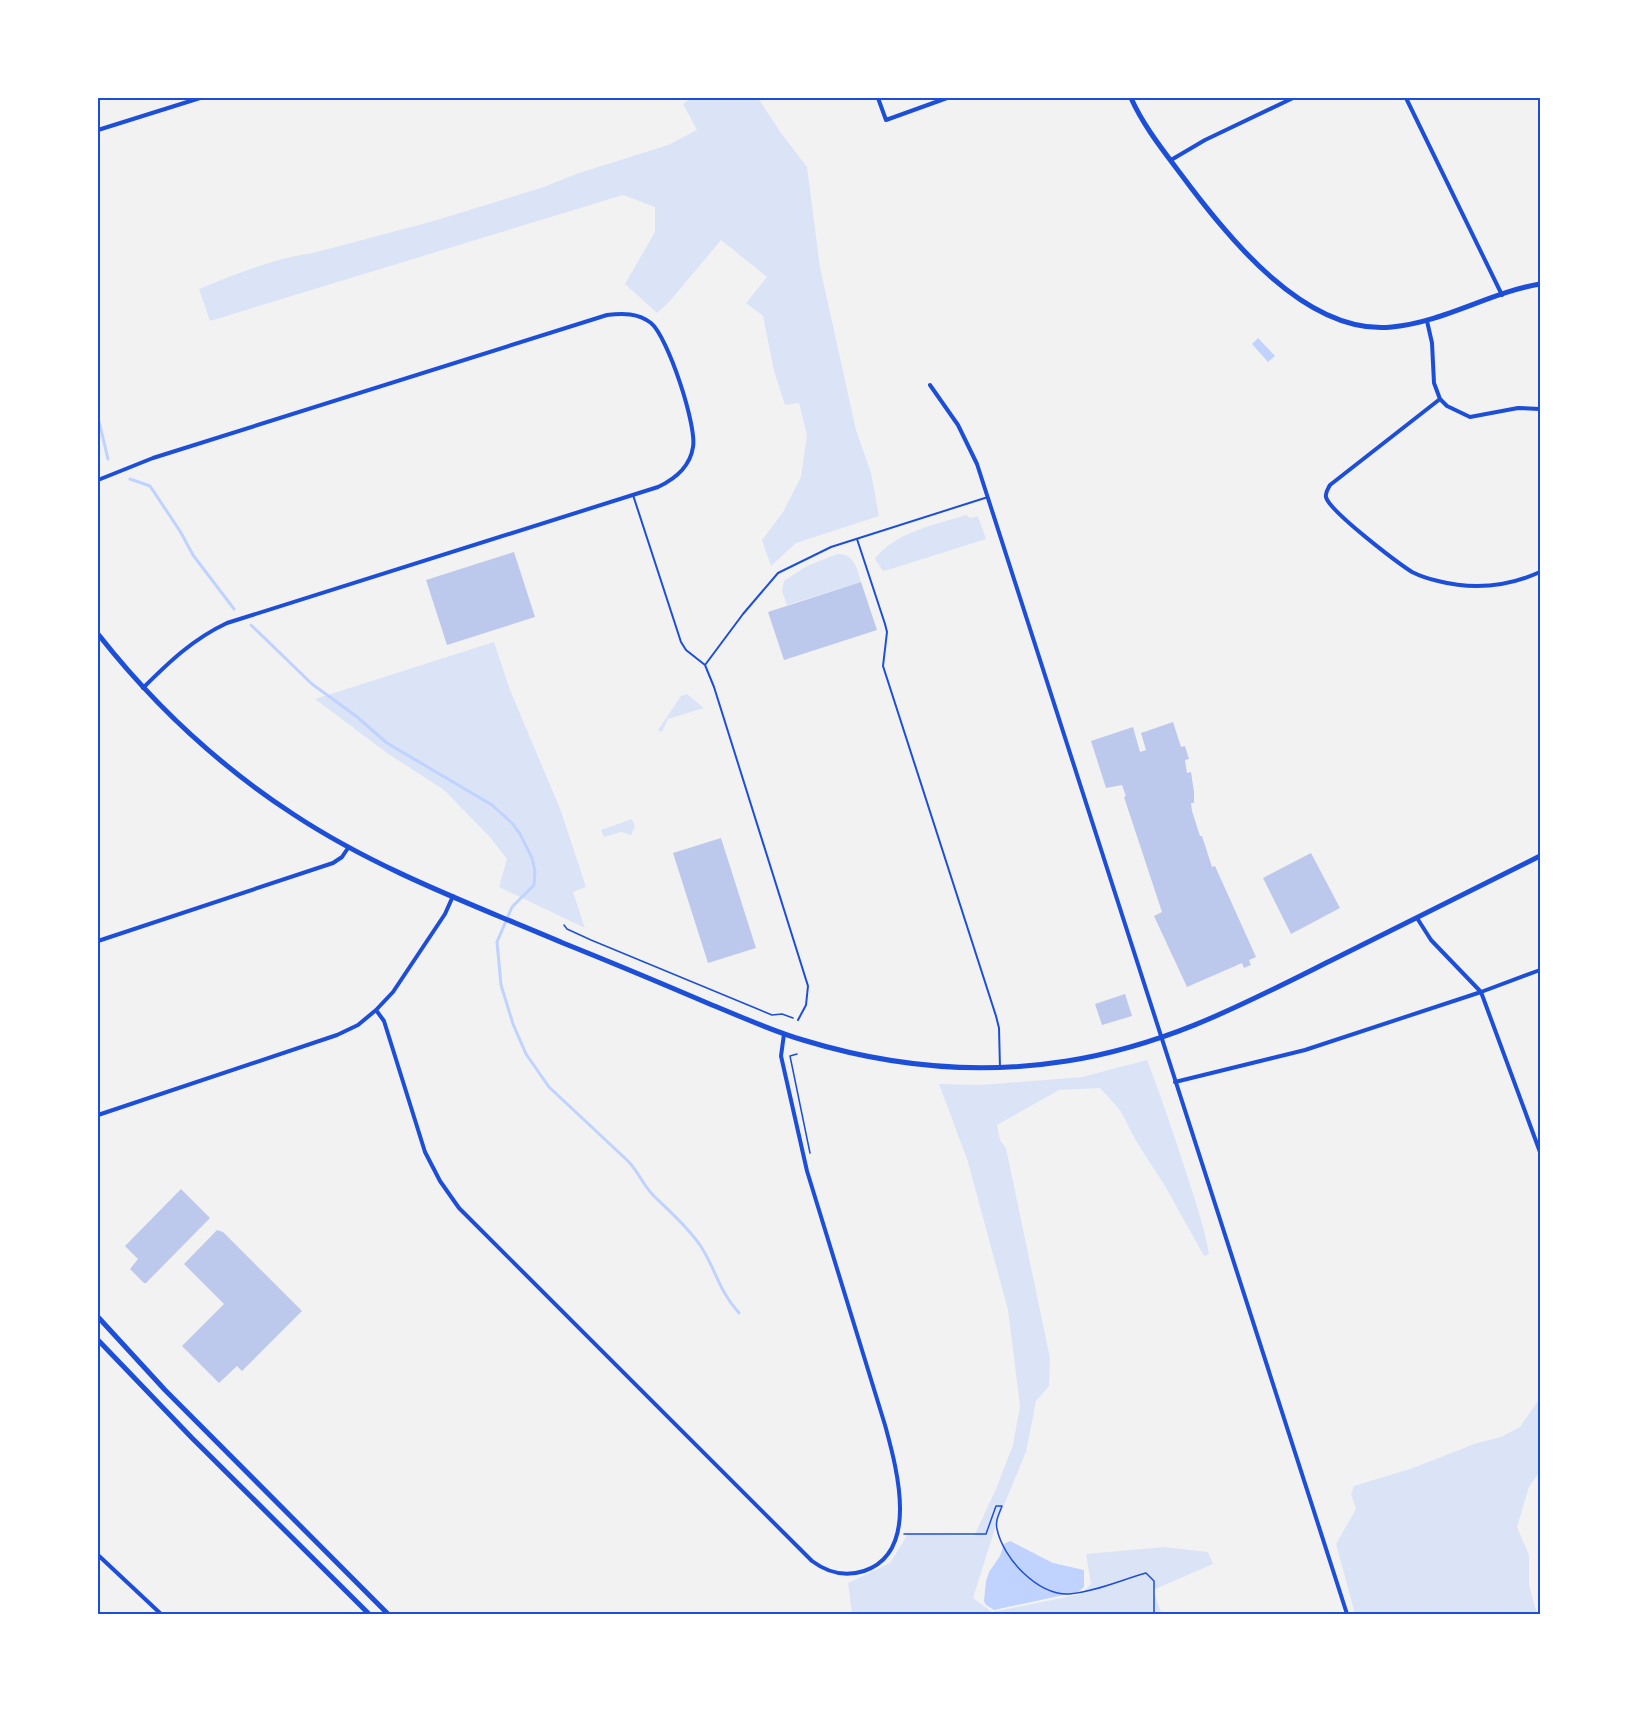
<svg xmlns="http://www.w3.org/2000/svg" width="1638" height="1712" font-family="Commissioner,sans-serif">
<rect width="100%" height="100%" fill="#f2f2f2"/>
<path fill="#dbe4f7" d="M691,98h67l23,35 26,34 13,100 36,163 15,43 8,43 -83,27 -25,23 -9,-26 21,-28 18,-35 6,-42 -8,-32 -14,2 -11,-34 -11,-55 -17,-13 21,-26 -46,-37 -51,61 -13,12 -32,-29 30,-52v-25l-32,-12 -413,126 -11,-32c37,-15 75,-31 114,-36l117,-31 114,-35 32,-13 92,-29 29,-15 -14,-26z
M966,515l4,3 8,-2 8,23 -98,31 -5,1 -8,-12c18,-26 62,-35 91,-44z
M837,554c17,-1 20,14 24,28l-74,23 -5,-14 2,-10 23,-15z
M494,642l16,48 51,121 25,76 -13,5 12,36 -86,-41 8,-28 -18,-23 -45,-46 -57,-37 -72,-54z
M687,694l17,14 -36,11 -6,13 -4,-2 23,-34z
M632,819l3,8 -4,8 -10,-3 -17,5 -3,-7z
M1147,1060c14,36 26,72 38,109 9,28 19,56 24,85l-5,2 -39,-70 -29,-45 -16,-31 -20,-22 -41,2 -62,35 3,15 6,8 44,210 -1,28 -13,15 -10,51 -29,70 -24,76 19,14 89,-18 10,-10 -5,-30 78,-7 44,5 5,12 -60,26 9,24h-310l-4,-31 42,-20 18,-29 66,2 22,-47 17,-44 7,-39 -12,-96 -40,-148 -29,-78 40,1 103,-8z
M1540,1398v73l-11,16 -12,40 12,28v30l8,29h-182l-19,-70 20,-35 -5,-15 3,-8 59,-18 64,-25 24,-6 19,-10z"/>
<path fill="#bfd3fe" d="M1258,338l17,18 -7,6 -16,-18z
M1010,1541l43,22 31,7v17l-6,5 -84,18 -8,-5 -2,-4 2,-20 3,-9 11,-16 4,-12z"/>
<g fill="none" stroke-linecap="round" stroke-linejoin="round">
<path stroke="#bfd3fe" stroke-width="3" d="M98,417l10,42
M130,479l20,7 30,45 13,24 41,54
M251,625l61,59 44,32 31,27 105,62 20,18 8,11 12,24 3,13 -1,14 -22,22 -15,35 4,43 12,39 13,30 23,33 79,74c10,10 15,24 25,34 16,16 34,31 47,50 16,24 18,45 39,68"/>
</g>
<path fill="#bdc9ec" d="M514,552l21,65 -88,28 -21,-65z
M861,582l16,48 -93,30 -16,-48z
M1173,722l8,25 4,-1 4,13 -4,1 2,13 4,-1 3,20v11h-3l1,8 8,25h2l10,31 3,-1 41,91 -7,3 2,5 -7,3 -2,-5 -55,24 -33,-71 8,-4 -38,-115 2,-1 -4,-11 -16,3 -15,-47 42,-14 7,25 6,-2 -5,-17z
M721,838l35,110 -48,15 -35,-110z
M1311,853l29,55 -49,26 -28,-56z
M1125,994l7,22 -30,9 -7,-21z
M181,1189l29,29 -64,65h-2l-14,-14 8,-10 -13,-13z
M217,1230l6,2 79,79 -60,60 -5,-5 -18,17 -37,-37 42,-42 -40,-40z"/>
<g fill="none" stroke-linecap="round" stroke-linejoin="round">
<path stroke="#1d4ed8" stroke-width="1.5" d="M564,925l3,4 24,11 181,75 10,-1 11,4
M797,1054l-7,2 20,97
M904,1534h82l10,-28h6c-3,8 -7,15 -5,23 6,29 40,66 72,65 25,-2 52,-14 77,-21l8,8v33"/>
<path stroke="#1d4ed8" stroke-width="2" d="M633,495l48,147 5,8 19,15
M857,539l28,85 2,8 -4,34 113,350 3,12 1,40
M798,1020l8,-15 2,-19 -94,-299 -9,-22 38,-51 35,-41 53,-26 157,-50"/>
<path stroke="#1d4ed8" stroke-width="4" d="M878,98l8,22 61,-22
M1406,98l96,197
M98,130l102,-32
M1171,160l34,-20 88,-42
M1427,321l5,22 2,40 6,16 7,7 23,11 48,-9 22,1
M930,385l28,40 19,39 370,1150
M1440,399l-110,86c-2,4 -5,7 -4,12 3,14 72,66 86,75 8,4 17,7 26,9 35,9 69,6 102,-9
M98,480l55,-22 454,-143c16,-2 31,-2 44,8 17,14 46,103 42,124 -3,20 -18,32 -35,40l-431,136c-34,16 -58,39 -84,65
M1417,918l14,22 50,52 59,160
M98,941l235,-78 9,-6 6,-9
M376,1010l8,11 41,131 15,29 19,27 353,353c16,12 33,16 52,10 57,-19 32,-105 21,-146l-78,-254 -26,-115 3,-22
M1175,1082l130,-32 176,-58 59,-22
M98,1115l239,-80 21,-10 18,-15 17,-18 52,-78 8,-18
M98,1555l63,59"/>
<path stroke="#1d4ed8" stroke-width="5" d="M1131,98c12,27 31,51 49,75 46,62 125,163 212,154 52,-5 99,-35 148,-43
M98,634c55,70 120,131 195,180 83,55 178,90 270,129 50,20 100,41 149,62 30,12 60,26 91,35 85,26 176,35 264,21 100,-16 175,-56 263,-100 70,-35 140,-70 210,-105"/>
<path stroke="#1d4ed8" stroke-width="5" d="M98,1317l67,73 223,224
M98,1340l94,98 177,176"/>
</g>
<rect width="1638" height="1712" fill="none" stroke="#ffffff" stroke-width="198"/>
<rect x="99" y="99" width="1440" height="1514" fill="none" stroke="#1d4ed8" stroke-width="2"/>
</svg>
